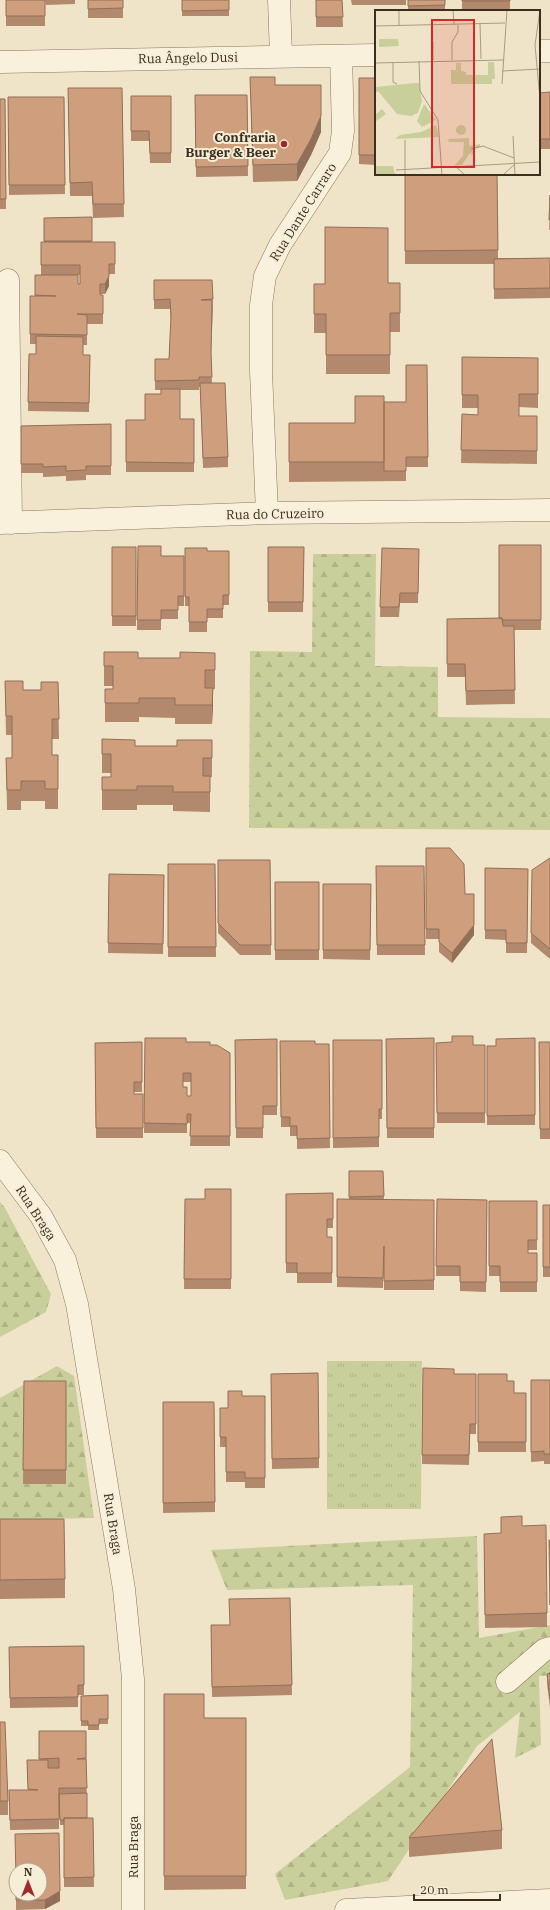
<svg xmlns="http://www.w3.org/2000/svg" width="550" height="1910" font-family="'IBM Plex Serif',serif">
<defs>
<pattern id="grass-tufts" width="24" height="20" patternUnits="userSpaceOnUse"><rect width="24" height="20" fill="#c9cf9b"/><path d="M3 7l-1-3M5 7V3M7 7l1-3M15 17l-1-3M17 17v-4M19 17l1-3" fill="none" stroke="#aeb285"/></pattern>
<pattern id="forest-firs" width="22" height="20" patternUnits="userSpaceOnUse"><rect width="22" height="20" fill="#c9cf9b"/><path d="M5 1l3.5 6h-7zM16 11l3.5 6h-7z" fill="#aeb285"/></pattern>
</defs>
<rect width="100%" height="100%" fill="#f0e4c8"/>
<path fill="url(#grass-tufts)" d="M327,1361h95l-1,148h-94z"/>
<path fill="url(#forest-firs)" d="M313,554h63l-1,112 63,1v50l112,1v112l-301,-2 1,-177 62,1z
M0,1202l5,6 46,86 -5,18 -46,25z
M57,1366l17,10 20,142 -94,2v-122z
M477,1536l2,102 71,-13v50l-11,1 2,69 -26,13 5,-46 -43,34 -89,135 -103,19 -10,-26 135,-107 3,-182 -186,5 -16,-40z"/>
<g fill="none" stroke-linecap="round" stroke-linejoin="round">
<defs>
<path id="minor" d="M279,0l2,56
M539,51h11
M0,62l376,-7
M8,280l3,243
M267,513l-6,-142v-66l4,-29 15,-31 60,-92 3,-22 -2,-75
M0,523l267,-10 283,-3
M0,1161l41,55 24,44 12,44 47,285 9,90v231
M507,1682l37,-32 6,-2
M346,1910l204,-10"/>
</defs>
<use href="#minor" stroke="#8d765c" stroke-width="23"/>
<use href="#minor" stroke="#faf1dc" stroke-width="22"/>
</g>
<path fill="#b2896c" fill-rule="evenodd" d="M6,0h39v26h-39z
M45,0h30v4l-29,1z
M88,0h35v18h-35z
M182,0h47v16h-47z
M316,0h26l1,27h-27z
M351,0h55v5h-54z
M408,0h37v11h-37z
M462,0h48v10h-48z
M250,77l25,8 46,47 -10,23 -14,26 -44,1z
M359,78h17v87l-17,-1z
M68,88h54l2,129 -31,1 -1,-22h-22z
M550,92v57h-10l-1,-31z
M195,95h52l1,81 -52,1z
M131,96h40v67h-21l-1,-22h-18z
M8,97h56l1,97 -56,1z
M0,99h5l1,110h-6z
M405,174h92l1,84h52v40l-56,1v-35h-89z
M550,195v35h-1z
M92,217v25h23v32h-6v12l-4,8h-5v1h3v29h-16v21h-4v10h7l-1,57 -61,-1 1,-57h7v-10h-6v-48h5v-21l45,9v-9h-39v-33h3v-24z
M154,280h58l1,28 -2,47 1,28 16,74v10l-25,1 -3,-81h-1v3h-19v29h14v53h-68v-52h19l16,-26v-4h-6v-31h14l2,-36 -1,-14h-16z
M400,283v49h-10v42h-64v-41h-12v-49z
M462,357l76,1v50l-19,-1v9h18v48l-76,-1 1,-49 16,1v-7h-16z
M427,365l1,102h-22v14l-117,1v-59h66l29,39 22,-60z
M111,424v51h-25v5l-20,1v-5l-23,1v-4h-22v-47z
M541,545v85h-27l1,74 -49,1 -1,-28h-18v-58l52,-1z
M138,546l23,10h23v50h-6v13h-17v11h-24z
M112,547h24v79h-24z
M268,547h36l-1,65h-35z
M185,548l22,3h22v54h-6v13h-16v14h-18v-26h-4z
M382,548l37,1 -1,54h-18l-1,14h-19z
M104,652l34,6h42l35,-5v36h-2l-1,35h-37v-6l-36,-1v5h-34v-33h8v-3h-9z
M5,681l18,9h18l17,-8 1,57h-7v16h6v54h-13v-8h-24v9h-14l-1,-52h6v-23h-6z
M102,739l33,7h42l35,-6v37h-2v35l-37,-1v-6h-36v5h-35v-33h9v-4h-9z
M426,848l39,46 9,41 -22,28 -13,-11v-13h-13z
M550,858v101l-19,-16v-10z
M218,860h52l1,95h-31l-22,-22z
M168,864h47l1,93h-48z
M376,866h48l1,89h-48z
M485,868l43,1 -1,84h-21v-13l-21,-1z
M109,874l55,1 -1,79 -55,-1z
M275,882h44v78h-44z
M323,884h48l-1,76 -47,-1z
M145,1038l41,4 24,3 20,8v93h-40l1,-23h-4v10h-43zM183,1082h8v14h-4l-4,-9z
M434,1038v100h-47l-1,-99z
M535,1038v87h-48v-79h9z
M277,1039v76h-14v23h-27l-1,-98z
M333,1040h49v79h-3v28l-46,1z
M280,1041l35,3h14l1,104 -33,1v-13h-7v-9h-9z
M142,1042v50h-8v2h9v44h-47l-1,-95z
M539,1042h11v97h-10z
M436,1043l37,2h12v78h-48z
M349,1171h34l1,29h50v90h-50v-34l-1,32 -46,-1v-88l12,1z
M231,1189v100h-47l1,-90h20z
M333,1193v35h-6v9h5v46h-35v-10h-11v-79z
M437,1199l50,1 -1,92 -26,-1v-15h-24z
M489,1201h48v49h-9v3h9v39h-37v-16h-11z
M543,1205h7v72h-7z
M423,1368l31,6h22v60h-6l-1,31 -47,-1z
M318,1373l1,95 -47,1 -1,-95z
M478,1374l29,7 7,12h12v59h-48z
M531,1380h19v84h-6v-3l-13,1z
M24,1381h42v103h-43z
M242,1396h23v92h-20v-6h-19v-35h-6v-39h8z
M163,1402h51l1,110 -52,1z
M501,1517l46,96v14l-62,1 -1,-81 17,-14z
M0,1519l65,60v19l-65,1z
M290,1598l2,97 -80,2 -1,-72h19z
M84,1646v49h-6v12l-68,1 -1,-61z
M550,1673v35l-3,-25v-9z
M164,1694l40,24h42v171l-82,1z
M108,1695v29h-9v6h-11v-4h-7v-30z
M0,1722l8,79v14h-8z
M39,1731h47l1,87h6l1,69h-30v-62h-4l-1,-27v31l-49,1 -1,-40h19l-1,-30h12z
M502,1830v19l-93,8v-19z
M16,1894l44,7 -15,8 -29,1z"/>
<path fill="#916f58" d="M321,116v16l-10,23 -14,26v-17z
M109,276v10l-4,8v-10z
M213,688v20l-1,16v-19z
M474,925v10l-22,28v-10z
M60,1891v10l-15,8v-9z"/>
<path fill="#cf9f7d" stroke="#916f58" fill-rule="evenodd" d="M6,0h39v16h-39z
M88,0h35v8l-35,1z
M182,0h47v10l-47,1z
M316,0h26l1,17h-27z
M408,0h37v5l-37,1z
M462,0h48v1h-48z
M250,77h25v8h46v31l-10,23 -14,25 -44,1z
M359,78h17v77h-17z
M68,88h54l2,116h-31l-1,-22 -22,1z
M550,92v47h-10l-1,-46z
M195,95h52l1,71 -52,1z
M131,96h40v57h-21l-1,-22h-18z
M8,97h56l1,88h-56z
M0,99h5l1,100h-6z
M405,174h92l1,76 -93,1z
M550,195v25h-1z
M92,217v24h-48v-23z
M325,227l63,1v55h12v30h-10v42h-64v-41h-12v-30h11z
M41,242h74v22h-6v12l-4,8h-5v11h3v19h-26l10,1v20l-57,-1v-38h26l-21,-1v-20h43v9h2v-19h-39z
M550,258v30l-56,1v-30z
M154,280h58l1,19 -12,1h11l-1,52 1,25h-13v3l-44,1v-22h14l2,-43 -1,-17 -16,1z
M36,336l47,1v18h7l-1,48 -61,-1 1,-48h7z
M462,357l76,1v36h-19v22h18v35l-76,-1 1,-36 16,1v-20h-16z
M406,365h21l1,92h-22v14h-22v-69h22z
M200,383h25l3,74 -25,1z
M161,389h19v30h14v44l-68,-1v-42h19v-26h16z
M355,396h29v66h-95v-39h66z
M111,424v42h-25v4l-20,1v-5l-23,1v-3h-22v-38z
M499,545h42v75h-39v-2h-3z
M138,546h23v10h23v40h-6v14h-17v10h-24z
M112,547h24v69h-24z
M268,547h36l-1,55h-35z
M185,548h22v3h22v44h-6v14h-16v13h-18v-25h-4z
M382,548l37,1 -1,44h-18l-1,14h-19z
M502,618l1,8h11l1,64 -49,1 -1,-27h-18v-45z
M104,652h34v6h42v-6l35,1v17h-10v18h8l-1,17h-37v-7h-36v5h-34v-14h8v-23h-9z
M5,681h18v9h18v-8h17l1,37h-7v36h6v34h-13v-8h-24v9h-14l-1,-32h6v-42h-6z
M102,739l33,1v6h42v-6h35v18h-9v18h7v16h-37v-6h-36v4h-35v-13h9v-23h-9z
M426,848h24l14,16 1,30h9v31l-22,28 -13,-11v-13h-13z
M550,858v91l-19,-16 1,-63z
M218,860h52l1,85h-31l-22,-22z
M168,864h47l1,83h-48z
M376,866h48l1,79h-48z
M485,868l43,1 -1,74h-21v-13h-21z
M109,874l55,1 -1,69 -55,-1z
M275,882h44v68h-44z
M323,884h48l-1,66h-47z
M452,1036h21v9h12v68h-48l-1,-70 16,-1z
M145,1038h41v4h24v3h7l13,8v83h-40l1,-22h-4v10l-43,-1zM183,1073h8v23h-4v-9h-4z
M434,1038v90h-47l-1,-89z
M535,1038v77l-48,1v-70h9v-7z
M277,1039v67h-14v22h-27l-1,-88z
M333,1040h49v69h-3v28l-46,1z
M280,1041h35v3h14l1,94 -33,1v-13h-7v-9h-9z
M142,1042v40h-8v12h9v34h-47l-1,-85z
M539,1042h11v87h-10z
M349,1171h34l1,25 -35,1z
M205,1189h26v90h-47l1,-80h20z
M333,1193v26h-6v18h5v36h-35v-10h-11v-69z
M337,1199l97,1v80l-50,1v-35l-1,32 -46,-1z
M437,1199l50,1 -1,82h-26v-16h-24z
M489,1201h48v39h-9v13h9v29h-37v-16h-11z
M543,1205h7v62h-7z
M423,1368l31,1v5h22v50h-6l-1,31h-47z
M318,1373l1,85 -47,1 -1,-85z
M478,1374h29v7h7v12h12v49h-48z
M531,1380h19v74h-6v-3l-13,1z
M24,1381h42v89h-43z
M228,1391h14v5h23v82h-20v-6h-19v-35h-6v-29h8z
M163,1402h51l1,100 -52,1z
M522,1516v10l24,-1 1,88 -62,2 -1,-81 17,-1v-16z
M0,1519h64l1,60 -65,1z
M549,1540h1v65z
M290,1598l2,87 -80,2 -1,-62h19l-1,-26z
M84,1646v39h-6v12l-68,1 -1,-51z
M550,1673v26l-3,-25z
M164,1694h40v24h42v158h-82z
M108,1695v24h-9v6h-11v-4h-7v-25z
M0,1722h5l3,79h-8z
M39,1731h47v27l-9,1h9l1,29h-28v31l-49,1 -1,-30h29l-10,-1 -1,-29h21v8h11v-10l-20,1z
M492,1739l10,91 -93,8z
M87,1793v25h-23v2h-4l-1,-26z
M64,1818h29l1,59 -30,1z
M59,1833l1,58 -15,9h-29v-6h24v-24h-24v8l-1,-44z"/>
<circle fill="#9e2a2b" stroke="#f7eed8" stroke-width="1.5" cx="284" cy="144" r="4"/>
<g text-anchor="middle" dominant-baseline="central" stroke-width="4" stroke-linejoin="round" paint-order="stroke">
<g font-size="13" fill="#3d2e20" stroke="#f7eed8">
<text transform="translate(188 58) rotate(-1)">Rua Ângelo Dusi</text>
<text transform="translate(303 212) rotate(-58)">Rua Dante Carraro</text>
<text transform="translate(275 514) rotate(-1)">Rua do Cruzeiro</text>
<text transform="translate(36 1213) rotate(57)">Rua Braga</text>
<text transform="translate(113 1524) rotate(81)">Rua Braga</text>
<text transform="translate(133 1847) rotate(-90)">Rua Braga</text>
</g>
<g font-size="13" font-weight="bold" fill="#3d2e20" stroke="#f7eed8" text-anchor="end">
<text x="276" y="137">Confraria<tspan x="276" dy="15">Burger &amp; Beer</tspan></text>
</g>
</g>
<g transform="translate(375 10)">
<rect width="165" height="165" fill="#f0e4c8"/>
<path d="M81 120a5 5 0 1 1 10 0a5 5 0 1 1-10 0ZM0,156h18l2,9h-20z" fill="#c9cf9b"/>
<path d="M4,29h19l1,7 -20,1zM113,52h6l1,17h-3v5h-41v-14h5v-7h5v8l5,1v3h22zM40,73h4l3,18 -4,12 -7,3 -14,-2 -19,-23 -3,2v-6zM49,94l12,16 -14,7 -5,-6zM61,115l3,12 -44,2 5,-4 21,-3zM94,128v8l11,-2v3l-7,2v5l-2,1 1,-3 -3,2 -7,11 -8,1 9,-10 1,-14h-15l-1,-3z" fill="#c9cf9b"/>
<path d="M7,99l4,5 -11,8v-7z" fill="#c9cf9b"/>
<path fill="none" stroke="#a89b85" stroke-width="1" d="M24,0v16M78,0l1,15M165,0l-5,35 5,54M105,14l1,35M0,16l130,-3M58,32v18M77,50v-18l6,-10v-7M44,51l1,30 18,29 4,55M18,52v20l4,2M0,53l128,-3M127,61l38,-2M127,74l5,-74M138,126l2,39M30,130v35M96,139l12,-3 31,12M81,157l9,8M21,160l144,-8M128,165l12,-11"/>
<path fill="#d62828" fill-opacity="0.15" stroke="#d62828" stroke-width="2" d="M57,10h42v147h-42z"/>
<rect width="165" height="165" fill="none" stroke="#3d2e20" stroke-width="2"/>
</g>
<g transform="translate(28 1882)"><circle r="19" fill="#f7eed8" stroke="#ada18e"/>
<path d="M0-3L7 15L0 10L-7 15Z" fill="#9e2a2b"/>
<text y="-6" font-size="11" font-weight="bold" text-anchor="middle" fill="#3d2e20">N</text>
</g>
<path d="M414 1894v6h86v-6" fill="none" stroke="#3d2e20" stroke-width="2"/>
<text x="420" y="1894" font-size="12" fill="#3d2e20" stroke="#f7eed8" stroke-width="3" paint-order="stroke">20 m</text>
</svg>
